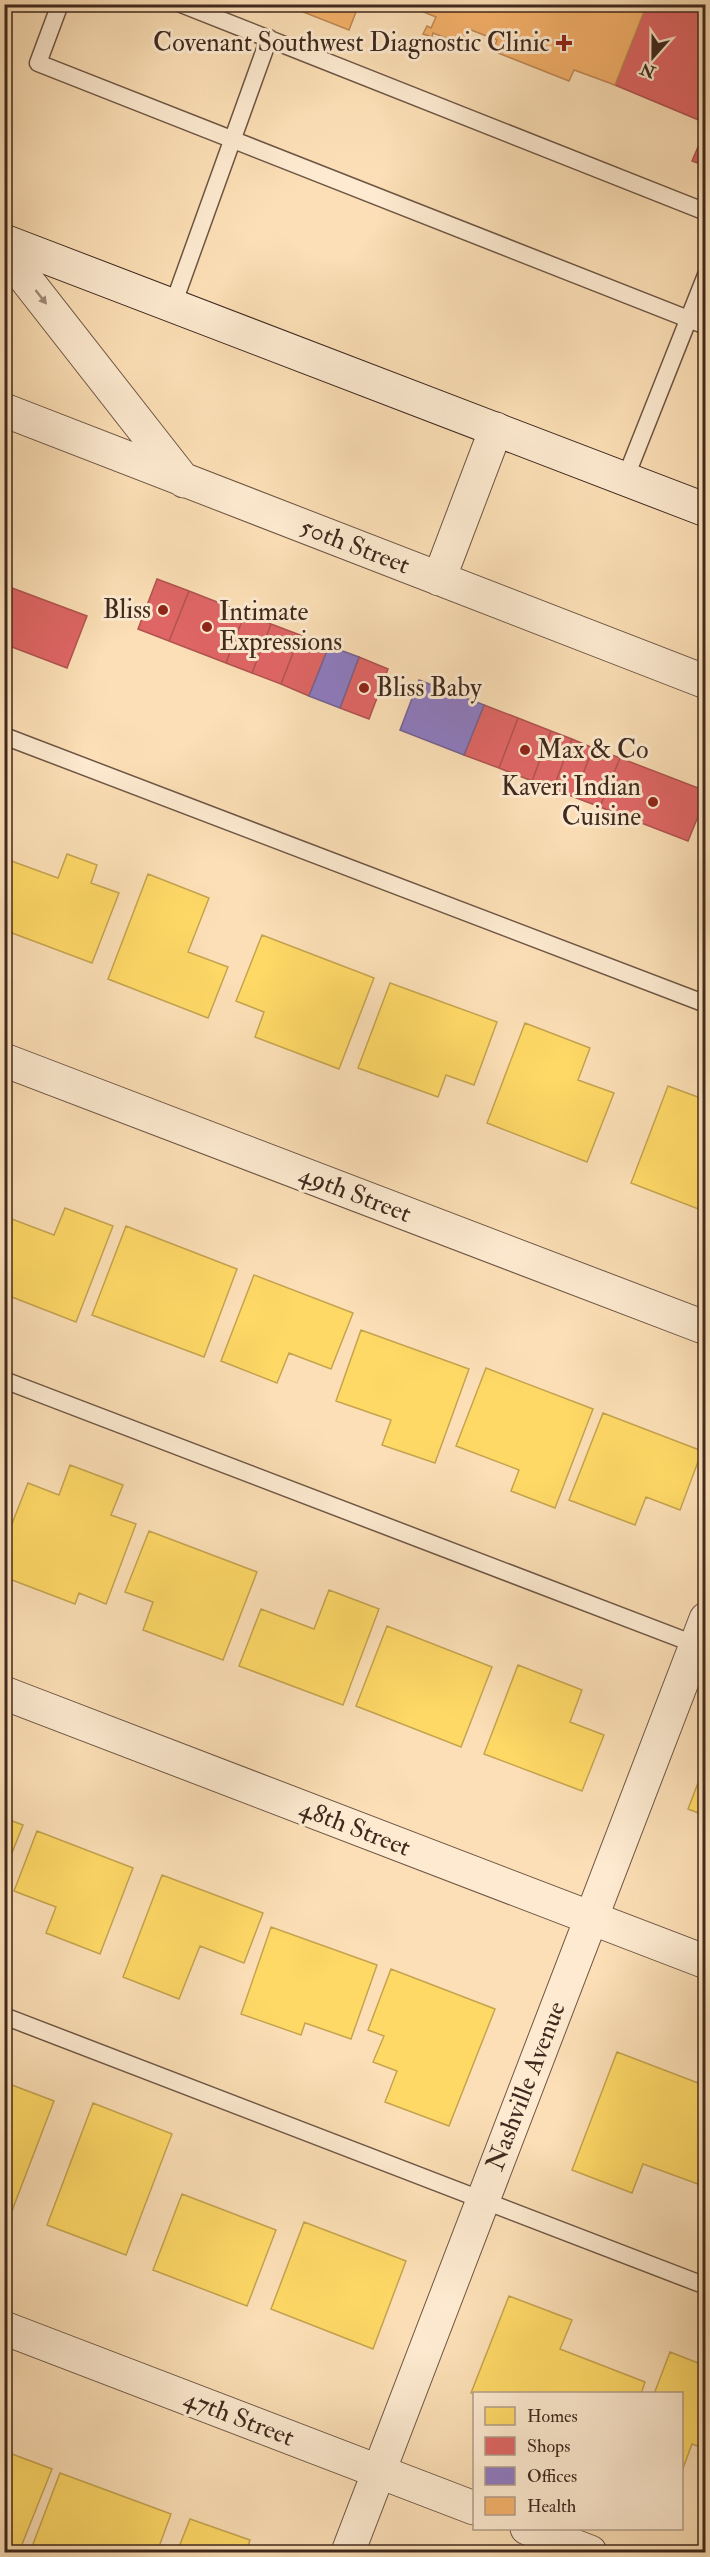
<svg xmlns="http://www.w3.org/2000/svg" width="710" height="2557" font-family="'IM FELL Double Pica',serif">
<rect width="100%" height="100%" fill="#fcdfb6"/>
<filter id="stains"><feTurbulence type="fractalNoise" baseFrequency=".00333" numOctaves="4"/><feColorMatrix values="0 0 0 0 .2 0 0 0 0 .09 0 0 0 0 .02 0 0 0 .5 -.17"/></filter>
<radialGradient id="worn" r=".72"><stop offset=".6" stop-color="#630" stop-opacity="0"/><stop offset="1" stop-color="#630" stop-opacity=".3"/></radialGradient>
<path fill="#ffd966" stroke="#c5a450" stroke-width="1.5" d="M67,854l30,11 -6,18 28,10 -27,70 -88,-33 2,-71 52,19z
M148,874l61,24 -21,54 40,15 -20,51 -100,-39z
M262,935l112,43 -35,91 -84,-32 9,-25 -28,-11z
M390,983l107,39 -23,63 -28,-10 -8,22 -80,-29z
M525,1023l65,25 -12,32 36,13 -27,69 -100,-39z
M668,1086l38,14v112l-75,-29z
M65,1208l48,18 -37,96 -72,-28v-78l50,19z
M126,1226l111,43 -33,88 -112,-42z
M254,1275l99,38 -22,56 -42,-16 -12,30 -56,-22z
M361,1330l108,39 -34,94 -53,-18 9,-25 -55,-19z
M486,1368l107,41 -38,99 -44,-17 8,-21 -63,-24z
M603,1413l99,38 -22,59 -34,-13 -11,28 -66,-25z
M70,1465l53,20 -12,30 25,9 -30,80 -27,-11 -4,11 -71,-27v-33l24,-61 31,12z
M149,1531l108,41 -34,88 -80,-30 10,-28 -28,-10z
M329,1590l50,19 -36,96 -104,-39 22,-57 53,20z
M387,1626l105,41 -31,80 -105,-41z
M518,1665l64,25 -12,32 34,13 -22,56 -98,-37z
M703,1770l3,1v45l-18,-7z
M4,1818l19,7 -19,48z
M37,1831l96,37 -33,86 -54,-21 10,-26 -42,-16z
M162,1875l101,38 -19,50 -44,-17 -21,53 -56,-22z
M271,1927l106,38 -26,74 -46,-16 -4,12 -60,-21z
M391,1969l104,40 -46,117 -64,-24 12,-31 -24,-9 11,-26 -16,-6z
M617,2052l89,34v101l-63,-23 -11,29 -60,-23z
M4,2082l50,19 -44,115 -6,-2z
M93,2103l79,31 -46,121 -79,-30z
M182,2194l94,36 -29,76 -94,-36z
M304,2222l102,39 -33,88 -102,-40z
M509,2296l63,24 -12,29 85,33 -4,12 -170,-1z
M670,2352l36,14v83l-14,-5 -10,27v-77h-28z
M4,2451l48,18 -33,83h-15z
M60,2473l111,41 -14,38h-127z
M190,2519l60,21 -4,12h-69z"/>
<path fill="#e06666" stroke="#b05450" stroke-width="1.5" d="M647,4h59v119l-91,-38z
M706,128v38l-14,-5z
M157,579l32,12 -20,50 -31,-12z
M4,585l83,31 -20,52 -63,-24z
M189,591l56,22 -19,50 -57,-22z
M245,613l26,11 -19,49 -26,-10z
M271,624l29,11 -19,49 -29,-11z
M300,635l29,11 -20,50 -28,-12z
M359,657l29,12 -19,50 -29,-11z
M484,705l34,13 -19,50 -35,-13z
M518,718l33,13 -19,50 -33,-13z
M551,731l21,8 -19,50 -21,-8z
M572,739l21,9 -19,49 -21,-8z
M593,748l27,10 -20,49 -26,-10z
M620,758l86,33v6l-18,44 -88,-34z"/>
<path fill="#8e7cc3" stroke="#766392" stroke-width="1.5" d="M329,646l30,11 -19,51 -31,-12z
M419,680l65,25 -20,50 -64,-25z"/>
<path fill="#f6b26b" stroke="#bf8954" stroke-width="1.5" d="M283,4h76l-10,26z
M404,4h243l-32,81 -41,-15 -5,11 -76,-30 4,-11 -26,-10 -6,15 -32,-12 -1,4 -9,-3 4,-8 4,2 5,-11z"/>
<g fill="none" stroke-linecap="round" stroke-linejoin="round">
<defs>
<path id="service" d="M60,4l-22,59 668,263
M181,4l525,208
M173,305l96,-267
M625,479l81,-204
M4,736l702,268
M4,1380l698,267
M4,2016l702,270"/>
<path id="minor" d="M4,251l180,230
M4,410l702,272
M439,579l57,-150
M4,1060l702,268
M4,1693l702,269
M4,2328l470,180
M527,2528l63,24
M348,2552l358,-933"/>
<path id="secondary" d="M4,241l702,269"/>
</defs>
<use href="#service" stroke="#6e5644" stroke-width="19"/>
<use href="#minor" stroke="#6e5644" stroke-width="35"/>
<use href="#secondary" stroke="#3f291e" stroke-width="35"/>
<use href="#service" stroke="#fdead0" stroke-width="16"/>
<use href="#minor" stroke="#fdead0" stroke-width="33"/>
<use href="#secondary" stroke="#fdead0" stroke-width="33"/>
</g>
<defs><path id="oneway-solid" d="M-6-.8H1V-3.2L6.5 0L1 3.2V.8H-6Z" transform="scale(1.5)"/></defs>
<use fill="#9e8a77" href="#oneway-solid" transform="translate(41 297) rotate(52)"/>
<g fill="#8f2418" stroke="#fdead0" stroke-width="2">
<path d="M561 34h6v6h6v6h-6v6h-6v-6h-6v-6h6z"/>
<circle cx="163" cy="610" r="6"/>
<circle cx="207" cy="627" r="6"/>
<circle cx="364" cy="688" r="6"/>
<circle cx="525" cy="750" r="6"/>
<circle cx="653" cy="802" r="6"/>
</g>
<g text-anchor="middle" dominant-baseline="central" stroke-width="6" stroke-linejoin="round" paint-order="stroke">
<g font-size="26" fill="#3f291e" stroke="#fdead0" text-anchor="end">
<text x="550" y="43">Covenant Southwest Diagnostic Clinic</text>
<text x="151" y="610">Bliss</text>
<text x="219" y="612" text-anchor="start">Intimate<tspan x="219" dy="30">Expressions</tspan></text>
<text x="376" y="688" text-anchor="start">Bliss Baby</text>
<text x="537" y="750" text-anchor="start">Max &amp; Co</text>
<text x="641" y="787">Kaveri Indian<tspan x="641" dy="30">Cuisine</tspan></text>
</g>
<g font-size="26" fill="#3f291e" stroke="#fdead0">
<text transform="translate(355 546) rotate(21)">50th Street</text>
<text transform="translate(355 1194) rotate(21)">49th Street</text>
<text transform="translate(355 1828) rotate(21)">48th Street</text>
<text transform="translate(526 2086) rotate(-69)">Nashville Avenue</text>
<text transform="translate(239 2418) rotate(21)">47th Street</text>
</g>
</g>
<rect width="710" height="2557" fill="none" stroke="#fcdfb6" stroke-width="24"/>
<rect x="6" y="6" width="698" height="2545" fill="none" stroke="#3f291e" stroke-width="3"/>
<rect x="12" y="12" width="686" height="2533" fill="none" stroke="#3f291e" stroke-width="1.5"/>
<rect x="473" y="2392" width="210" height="138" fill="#fdead0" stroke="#b19d89" stroke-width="1.5"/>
<rect x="485" y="2407" width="30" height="18" fill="#ffd966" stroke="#b19d89" stroke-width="1.5"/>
<text x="527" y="2422" font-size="18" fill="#3f291e">Homes</text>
<rect x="485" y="2437" width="30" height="18" fill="#e06666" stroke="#b19d89" stroke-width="1.5"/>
<text x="527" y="2452" font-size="18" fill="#3f291e">Shops</text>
<rect x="485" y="2467" width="30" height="18" fill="#8e7cc3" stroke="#b19d89" stroke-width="1.5"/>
<text x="527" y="2482" font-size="18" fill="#3f291e">Offices</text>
<rect x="485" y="2497" width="30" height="18" fill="#f6b26b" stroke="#b19d89" stroke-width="1.5"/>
<text x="527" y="2512" font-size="18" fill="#3f291e">Health</text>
<g transform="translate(653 57) rotate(201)" stroke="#fdead0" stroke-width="4.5" paint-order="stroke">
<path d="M0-4.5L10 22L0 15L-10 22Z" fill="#3f291e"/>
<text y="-9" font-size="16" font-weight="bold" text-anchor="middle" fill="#3f291e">N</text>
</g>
<rect width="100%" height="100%" filter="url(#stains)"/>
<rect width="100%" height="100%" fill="url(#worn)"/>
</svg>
